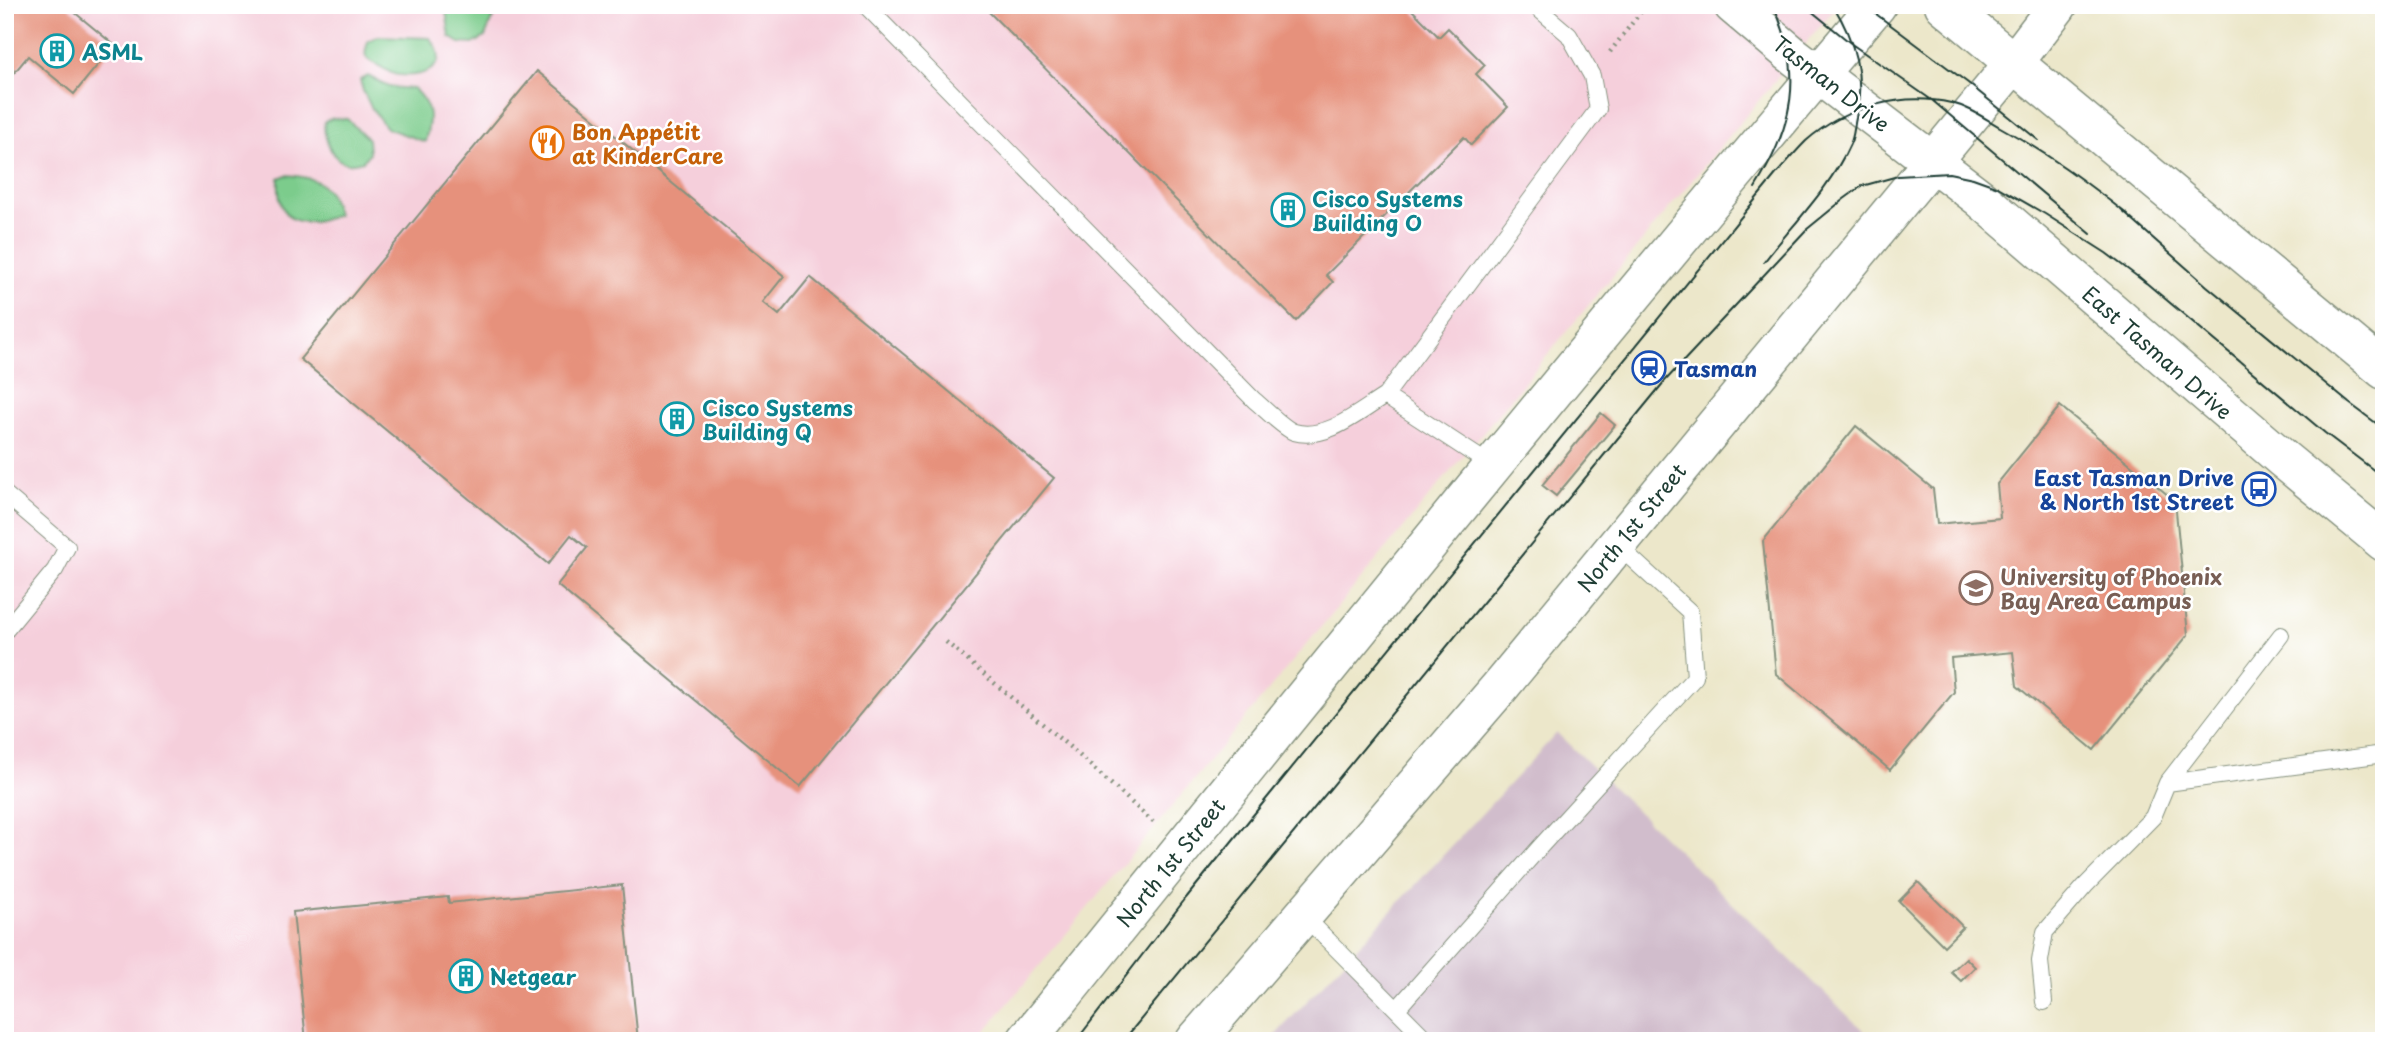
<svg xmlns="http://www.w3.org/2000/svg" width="2389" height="1046" font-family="'Playpen Sans',sans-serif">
<rect width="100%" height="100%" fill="#fff"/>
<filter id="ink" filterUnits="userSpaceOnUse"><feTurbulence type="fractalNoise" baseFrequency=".0143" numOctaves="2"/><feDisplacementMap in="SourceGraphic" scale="14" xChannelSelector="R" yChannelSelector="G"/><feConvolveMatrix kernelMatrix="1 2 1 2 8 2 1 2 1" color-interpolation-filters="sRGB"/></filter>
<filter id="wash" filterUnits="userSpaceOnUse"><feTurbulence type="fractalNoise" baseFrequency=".00686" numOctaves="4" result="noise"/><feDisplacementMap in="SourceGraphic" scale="28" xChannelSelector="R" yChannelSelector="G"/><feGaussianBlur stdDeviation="1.57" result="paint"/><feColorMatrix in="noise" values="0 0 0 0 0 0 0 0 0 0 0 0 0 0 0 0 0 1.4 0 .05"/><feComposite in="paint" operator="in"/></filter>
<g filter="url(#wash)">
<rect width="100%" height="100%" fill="#ece7ca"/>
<path fill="#f5cfdb" d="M5,5h1833l-861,1036h-972z"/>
<path fill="#d1bdcc" d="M1557,733l317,308h-604z"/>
<path fill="#7ccc8c" stroke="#4e8460" stroke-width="2" d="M445,5h59l-12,14 -7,18 -12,7 -13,-1 -10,-6z
M378,36l52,2c22,27 -3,40 -31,37 -8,0 -13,-6 -20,-9 -5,-3 -10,-4 -13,-9 -2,-5 1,-11 2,-16z
M368,76l21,11 25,2c19,19 17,29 11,53l-39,-14 -15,-21 -8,-16 -3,-11z
M333,118l14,1 21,20 1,14 -6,8c-8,2 -15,4 -22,0 -11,-6 -19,-28 -16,-40z
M286,175c31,2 44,8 51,40 -38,15 -61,7 -58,-37z"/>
<g id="blocks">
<path fill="#e6917c" d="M5,5h65l-2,2 46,38 -40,49 -46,-38 -23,28z
M982,5h425l32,32 9,-9 37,37 -9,9 32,33 -37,38 -7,-8 -138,138 7,7 -37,39z
M537,71l247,205 -21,26 16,13 31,-38 244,201 -254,309 -243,-202 30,-37 -16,-13 -23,29 -248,-205z
M2060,406l115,95 13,134 -94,115 -77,-64 -4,-34 -62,6 3,34 -64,78 -114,-96 -13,-133 93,-115 77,63 4,35 63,-6 -3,-34z
M1601,413l14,12 -59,71 -14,-11z
M1918,882l45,45 -19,19 -45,-45z
M622,885l16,156h-332l-13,-129 155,-15 1,6z
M1966,958l9,9 -14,14 -10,-9z"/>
</g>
</g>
<g filter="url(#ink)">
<use href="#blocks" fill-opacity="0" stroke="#86927f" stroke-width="2"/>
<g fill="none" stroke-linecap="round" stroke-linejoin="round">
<defs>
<path id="lane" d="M865,5l389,395c10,8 29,28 40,32 32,9 65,-20 91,-36l213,-287 -6,-33 -23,-41 -35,-30
M1385,396l107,70
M5,494l62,53 -12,23 -50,61
M2167,783l114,-148
M1303,915l125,126
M2044,1002l-4,-41 5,-29 40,-46 68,-69 14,-34 217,-29
M1397,1009l143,-162 155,-170 -5,-65 -73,-67"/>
<path id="primary" d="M1733,5l57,48 190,145 303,261 101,83
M1944,5l440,365
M1026,1041c281,-348 561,-696 851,-1036
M1195,1041l304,-353 514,-624 45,-59"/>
</defs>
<use href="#lane" stroke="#86927f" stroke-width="18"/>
<use href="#primary" stroke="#86927f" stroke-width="41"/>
<path stroke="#86927f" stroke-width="4.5" stroke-dasharray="2 5" stroke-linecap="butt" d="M1610,52l36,-47
M946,642l133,113 74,67"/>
<use href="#lane" stroke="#fff" stroke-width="16"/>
<use href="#primary" stroke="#fff" stroke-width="38"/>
<path stroke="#1f3d34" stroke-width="2" d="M1804,5l49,40 80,56 158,133
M1864,5l104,78 70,57
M1755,188c38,-61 50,-115 18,-183
M2121,210l86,76 142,117 35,26
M1764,262c29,-38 67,-75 86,-118 4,-7 4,-18 6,-26 9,-41 -1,-77 -23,-113
M2138,276l187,157 59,45
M1076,1041l110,-143 77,-95 514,-630c9,-10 19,-22 29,-32 38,-34 96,-49 145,-38 18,4 33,15 49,24 46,25 86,55 128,88
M1123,1041l541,-659 142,-152 38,-31 18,-13 36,-10 51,-3 24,5 25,9 47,27 61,39 40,30"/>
</g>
</g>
<defs>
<symbol id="building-ring" viewBox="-11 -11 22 22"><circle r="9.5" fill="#fff" stroke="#0f9aa8" stroke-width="1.5"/><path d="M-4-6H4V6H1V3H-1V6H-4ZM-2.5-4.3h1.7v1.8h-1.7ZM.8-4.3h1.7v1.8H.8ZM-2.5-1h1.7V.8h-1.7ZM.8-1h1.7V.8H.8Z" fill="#0f9aa8"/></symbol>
<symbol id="restaurant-ring" viewBox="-11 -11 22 22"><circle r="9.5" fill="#fff" stroke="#e8710a" stroke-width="1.5"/><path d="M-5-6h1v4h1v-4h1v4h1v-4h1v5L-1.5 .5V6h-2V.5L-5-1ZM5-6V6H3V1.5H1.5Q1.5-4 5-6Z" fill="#e8710a"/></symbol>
<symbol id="station-ring" viewBox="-11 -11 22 22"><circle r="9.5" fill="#fff" stroke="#1a4fb4" stroke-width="1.5"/><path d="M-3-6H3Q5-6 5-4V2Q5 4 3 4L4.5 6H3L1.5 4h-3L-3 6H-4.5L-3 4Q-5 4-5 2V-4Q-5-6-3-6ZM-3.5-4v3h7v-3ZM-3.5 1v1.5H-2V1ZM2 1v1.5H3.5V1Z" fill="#1a4fb4"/></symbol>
<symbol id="bus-ring" viewBox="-11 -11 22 22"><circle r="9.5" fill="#fff" stroke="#1a4fb4" stroke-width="1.5"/><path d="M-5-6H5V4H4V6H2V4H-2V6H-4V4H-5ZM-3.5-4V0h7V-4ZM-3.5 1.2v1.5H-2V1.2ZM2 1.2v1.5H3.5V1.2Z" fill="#1a4fb4"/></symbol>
<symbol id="university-ring" viewBox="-11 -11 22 22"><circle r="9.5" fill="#fff" stroke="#8d6e63" stroke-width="1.5"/><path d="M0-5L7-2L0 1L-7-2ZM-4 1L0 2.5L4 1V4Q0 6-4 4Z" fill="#8d6e63"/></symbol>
</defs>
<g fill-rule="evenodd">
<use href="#building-ring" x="38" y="32" width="38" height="38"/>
<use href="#restaurant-ring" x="528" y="124" width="38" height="38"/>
<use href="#building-ring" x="1269" y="191" width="38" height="38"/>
<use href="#station-ring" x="1630" y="349" width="38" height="38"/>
<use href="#building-ring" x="658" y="400" width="38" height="38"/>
<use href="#bus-ring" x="2240" y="470" width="38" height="38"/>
<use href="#university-ring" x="1957" y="569" width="38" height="38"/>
<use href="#building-ring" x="447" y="957" width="38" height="38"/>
</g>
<g text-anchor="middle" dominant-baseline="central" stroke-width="5" stroke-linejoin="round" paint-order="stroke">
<g font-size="21" font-weight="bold" fill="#0d838f" stroke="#fff" text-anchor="start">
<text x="82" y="51">ASML</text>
<text x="1312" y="198">Cisco Systems<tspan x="1312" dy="24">Building O</tspan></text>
<text x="702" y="407">Cisco Systems<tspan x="702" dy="24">Building Q</tspan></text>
<text x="490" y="976">Netgear</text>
</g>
<g font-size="21" fill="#1f3d34" stroke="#fff">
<text transform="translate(1832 83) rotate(38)">Tasman Drive</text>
<text transform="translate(2158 352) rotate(41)">East Tasman Drive</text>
<text transform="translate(1631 527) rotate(-51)">North 1st Street</text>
<text transform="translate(1170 862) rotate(-51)">North 1st Street</text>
</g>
<g font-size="21" font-weight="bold" fill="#c56008" stroke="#fff" text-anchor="start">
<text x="572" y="131">Bon Appétit<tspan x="572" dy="24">at KinderCare</tspan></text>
</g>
<g font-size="21" font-weight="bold" fill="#164399" stroke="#fff" text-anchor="start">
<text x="1674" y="368">Tasman</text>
<text x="2234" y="477" text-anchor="end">East Tasman Drive<tspan x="2234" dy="24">&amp; North 1st Street</tspan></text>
</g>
<g font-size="21" font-weight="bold" fill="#785e54" stroke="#fff" text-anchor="start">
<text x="2000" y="576">University of Phoenix<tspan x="2000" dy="24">Bay Area Campus</tspan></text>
</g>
</g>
<rect width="2389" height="1046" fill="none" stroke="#fff" stroke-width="28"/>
</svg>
